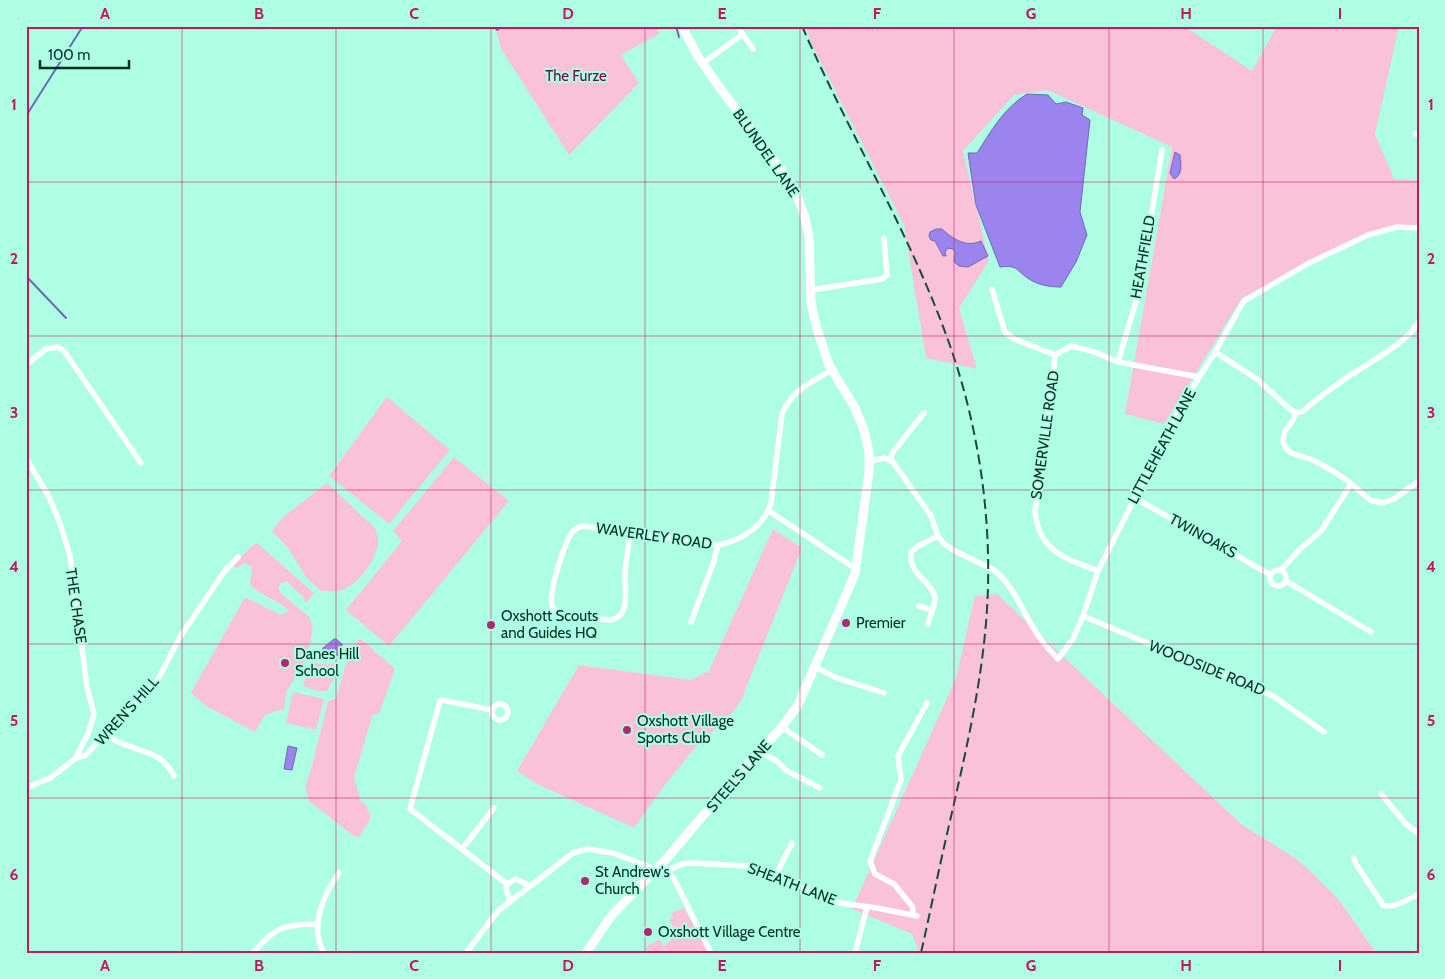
<svg xmlns="http://www.w3.org/2000/svg" width="1445" height="979" font-family="Cabin,sans-serif">
<rect width="100%" height="100%" fill="#aefee4"/>
<path fill="#f9c2d9" d="M495,26h161l3,8 -38,21 18,28 -70,72 -68,-106z
M805,26h379l68,45 25,-45h122l-24,108 19,45 25,1v46l-23,-1 -87,38 -67,35 -78,126 -39,-10 47,-267 -125,-57 -33,5 -51,56 26,110 -30,47 18,61 -51,-11 -22,-133 -92,-180z
M387,397l63,53 -61,74 -60,-48z
M454,457l55,44 -120,145 -43,-36 56,-69 -9,-10z
M327,483l48,45c2,5 4,10 3,16 -3,17 -19,40 -36,46 -6,2 -14,1 -21,1l-15,-14 -18,-29 -16,-17 10,-13z
M773,529l29,19 -58,145 1,1 -11,17 -40,38 -33,41 -27,38 -97,-44 -20,-13 62,-106 112,15 15,-8 2,1z
M257,543l57,50 -8,10 -4,-7 -16,-15 -6,3 -1,6 3,4 27,23 4,9 -2,13 -8,27 -16,25 -3,18 -19,6 -10,17 -49,-26 -15,-13 54,-96 36,18 8,-4c-6,-7 -28,-17 -37,-24l-2,-4 2,-16 -7,-4 -9,5 -3,-3 20,-20z
M997,594l244,230 54,34 12,10 32,32 37,53h-457l-7,-19 -60,-25 104,-231 19,-82z
M358,640h4l33,29 -16,45h-6l-19,63 7,25 5,3 5,13 -12,19 -5,-1 -45,-35 -4,-15 6,-17 17,-68 8,-3 12,-41z
M311,661c10,4 18,5 28,0l-1,9 -11,21h-10l-14,-5z
M293,692l31,7 -8,31 -30,-7z
M684,908l22,40 1,5h-57l-4,-5 5,-5 1,1 7,-5 5,7 8,-7 -5,-7 7,-5 -5,-7 4,-3 -2,-4z"/>
<path fill="#9b84ee" stroke="#6c6ab1" d="M1027,94l21,1 8,9 10,-2 17,6 -1,7 8,5 -10,92 7,23 -11,27 -15,25c-11,0 -23,-2 -32,-8 -14,-9 -10,-14 -29,-12l-24,-62 -8,-52h9c14,-22 27,-45 50,-59z
M1175,152l5,3c1,10 3,19 -6,24l-4,-6z
M936,229h6c11,10 24,19 39,12l7,15 -20,11 -9,-1 -5,-4 1,-10 -2,-3 -5,-1 -3,4 1,4h-3l-8,-15 -4,-1 -2,-4 1,-4z
M334,639h2l6,5 -3,11 -10,4 -6,-6v-5z
M288,746l9,2 -5,22 -8,-1z"/>
<g fill="none" stroke-linecap="round" stroke-linejoin="round">
<path stroke="#6c6ab1" stroke-width="2" d="M494,26l3,4 5,-3 6,-1
M676,26l3,11
M26,116l57,-90
M26,276l40,42"/>
<path stroke="#fff" stroke-width="5.5" d="M738,27l15,22
M703,63l40,-29
M1415,134h4
M992,289l13,43 9,7 41,16
M811,290l71,-11 5,-4 -3,-37
M1215,352l42,27 34,31 6,3 6,-2c15,-13 30,-24 46,-35 21,-14 60,-34 70,-55
M1118,362l21,-71 23,-141
M26,365l20,-16 12,-2 6,4 77,112
M1296,412l-4,10 -8,10 -1,10 3,6 5,5 22,7 18,10 17,11 22,19 13,3 11,-4 25,-18
M26,458l22,37 11,25 11,36 17,131 7,27 -6,20 -13,25
M890,460l3,-8 31,-39
M869,461l16,-3 8,4 38,54 7,20 5,7 10,7 41,20c22,17 30,47 46,68 5,8 12,14 18,21l15,-20 10,-23 15,-45 83,-165 34,-54 29,-51 65,-38 59,-28 29,-8 22,1
M1135,498l136,77
M769,511l87,58
M630,533c-1,13 -4,26 -5,40 -1,15 7,44 -15,47l-43,-4c-6,-2 -12,-4 -15,-11 -4,-11 12,-60 19,-71 3,-5 7,-7 12,-8l135,19c23,-4 46,-19 53,-42l11,-89c10,-24 28,-31 50,-44
M1270 578a8 8 0 1 1 16 0a8 8 0 1 1-16 0Z
M1281,570l19,-21 21,-18 30,-47
M1098,571c-33,-13 -59,-19 -63,-60l12,-76 8,-80 16,-9 21,5 26,11 81,15
M1286,581l85,51
M919,606l13,4
M1083,616l190,80 51,36
M691,622l23,-61 4,-16
M928,624c2,-8 8,-20 7,-27 -4,-17 -26,-21 -24,-45l7,-6 20,-10
M815,667l22,11 47,15
M492 712a8 8 0 1 1 16 0a8 8 0 1 1-16 0Z
M492,710l-50,-10 -2,1 -30,108 97,75
M782,727l40,28
M105,735c7,3 14,8 21,10 22,9 36,8 48,31
M759,752l16,8 12,11 33,17
M26,788l24,-10 25,-19 11,-4 30,-33 32,-31 8,-8 24,-46 44,-65 14,-15
M1381,794l25,30 13,10
M462,849l32,-41
M1354,858l2,6 27,41c12,4 25,-6 36,-11
M665,868l9,11 37,74
M667,871l15,-7 10,-1 55,3 93,37 37,5 40,8
M775,877l17,-34
M510,901l-4,-13 1,-4 9,-5 14,7
M912,915l1,-6 -1,-3 -18,-22 -19,-10 -5,-13 31,-81 -3,-24 29,-53
M253,953c23,-27 30,-28 65,-29
M324,953c-15,-26 -1,-58 15,-80
M466,953l32,-42 75,-58 15,-4 25,4 32,12 11,6
M855,953l12,-46"/>
<path stroke="#fff" stroke-width="9" d="M586,953l26,-38 55,-57 73,-86 42,-45 16,-22 57,-131 14,-102v-20l-5,-22 -9,-22 -26,-43 -13,-39 -5,-24 -2,-66 -5,-22 -8,-21 -13,-21 -66,-88 -20,-29 -15,-29"/>
<path stroke="#17493c" stroke-width="2" stroke-dasharray="10 5" stroke-linecap="butt" d="M802,26c46,106 107,205 146,314 32,89 46,188 38,283 -6,71 -23,141 -39,211 -9,39 -17,79 -26,119"/>
</g>
<path fill="none" stroke="#c2185b" stroke-width="1" stroke-opacity="0.55" d="M182,26v927M336,26v927M491,26v927M645,26v927M800,26v927M954,26v927M1109,26v927M1263,26v927M26,182h1393M26,336h1393M26,490h1393M26,644h1393M26,798h1393"/>
<g fill="#ad2972" stroke="#aefee4" stroke-width="2">
<circle cx="846" cy="623" r="5"/>
<circle cx="491" cy="625" r="5"/>
<circle cx="285" cy="663" r="5"/>
<circle cx="627" cy="730" r="5"/>
<circle cx="585" cy="881" r="5"/>
<circle cx="648" cy="932" r="5"/>
</g>
<g text-anchor="middle" dominant-baseline="central" stroke-width="4" stroke-linejoin="round" paint-order="stroke">
<g font-size="15" fill="#700446" stroke="#aefee4">
<text x="576" y="76">The Furze</text>
</g>
<g font-size="15" fill="#002e22" stroke="#aefee4">
<text transform="translate(766 153) rotate(55)">BLUNDEL LANE</text>
<text transform="translate(1143 257) rotate(-80)">HEATHFIELD</text>
<text transform="translate(1045 435) rotate(-82)">SOMERVILLE ROAD</text>
<text transform="translate(1162 446) rotate(-62)">LITTLEHEATH LANE</text>
<text transform="translate(654 536) rotate(8)">WAVERLEY ROAD</text>
<text transform="translate(1203 536) rotate(29)">TWINOAKS</text>
<text transform="translate(76 606) rotate(82)">THE CHASE</text>
<text transform="translate(1207 668) rotate(22)">WOODSIDE ROAD</text>
<text transform="translate(127 711) rotate(-48)">WREN'S HILL</text>
<text transform="translate(739 776) rotate(-49)">STEEL'S LANE</text>
<text transform="translate(792 884) rotate(21)">SHEATH LANE</text>
</g>
<g font-size="15" fill="#002e22" stroke="#aefee4" text-anchor="start">
<text x="501" y="616">Oxshott Scouts<tspan x="501" dy="17">and Guides HQ</tspan></text>
<text x="856" y="623">Premier</text>
<text x="295" y="654">Danes Hill<tspan x="295" dy="17">School</tspan></text>
<text x="637" y="721">Oxshott Village<tspan x="637" dy="17">Sports Club</tspan></text>
<text x="595" y="872">St Andrew's<tspan x="595" dy="17">Church</tspan></text>
<text x="658" y="932">Oxshott Village Centre</text>
</g>
</g>
<rect width="1445" height="979" fill="none" stroke="#aefee4" stroke-width="55"/>
<path d="M40 60v8h89v-8" fill="none" stroke="#002e22" stroke-width="2.5"/>
<text x="48" y="60" font-size="15" fill="#002e22" stroke="#aefee4" stroke-width="4" paint-order="stroke">100 m</text>
<rect x="28" y="28" width="1390" height="924" fill="none" stroke="#c2185b" stroke-width="2"/>
<g font-size="16" text-anchor="middle" font-weight="bold" fill="#c2185b">
<text x="105" y="19">A</text>
<text x="259" y="19">B</text>
<text x="414" y="19">C</text>
<text x="568" y="19">D</text>
<text x="722" y="19">E</text>
<text x="877" y="19">F</text>
<text x="1031" y="19">G</text>
<text x="1186" y="19">H</text>
<text x="1340" y="19">I</text>
<text x="14" y="110">1</text>
<text x="1431" y="110">1</text>
<text x="14" y="264">2</text>
<text x="1431" y="264">2</text>
<text x="14" y="418">3</text>
<text x="1431" y="418">3</text>
<text x="14" y="572">4</text>
<text x="1431" y="572">4</text>
<text x="14" y="726">5</text>
<text x="1431" y="726">5</text>
<text x="14" y="880">6</text>
<text x="1431" y="880">6</text>
<text x="105" y="971">A</text>
<text x="259" y="971">B</text>
<text x="414" y="971">C</text>
<text x="568" y="971">D</text>
<text x="722" y="971">E</text>
<text x="877" y="971">F</text>
<text x="1031" y="971">G</text>
<text x="1186" y="971">H</text>
<text x="1340" y="971">I</text>
</g>
</svg>
